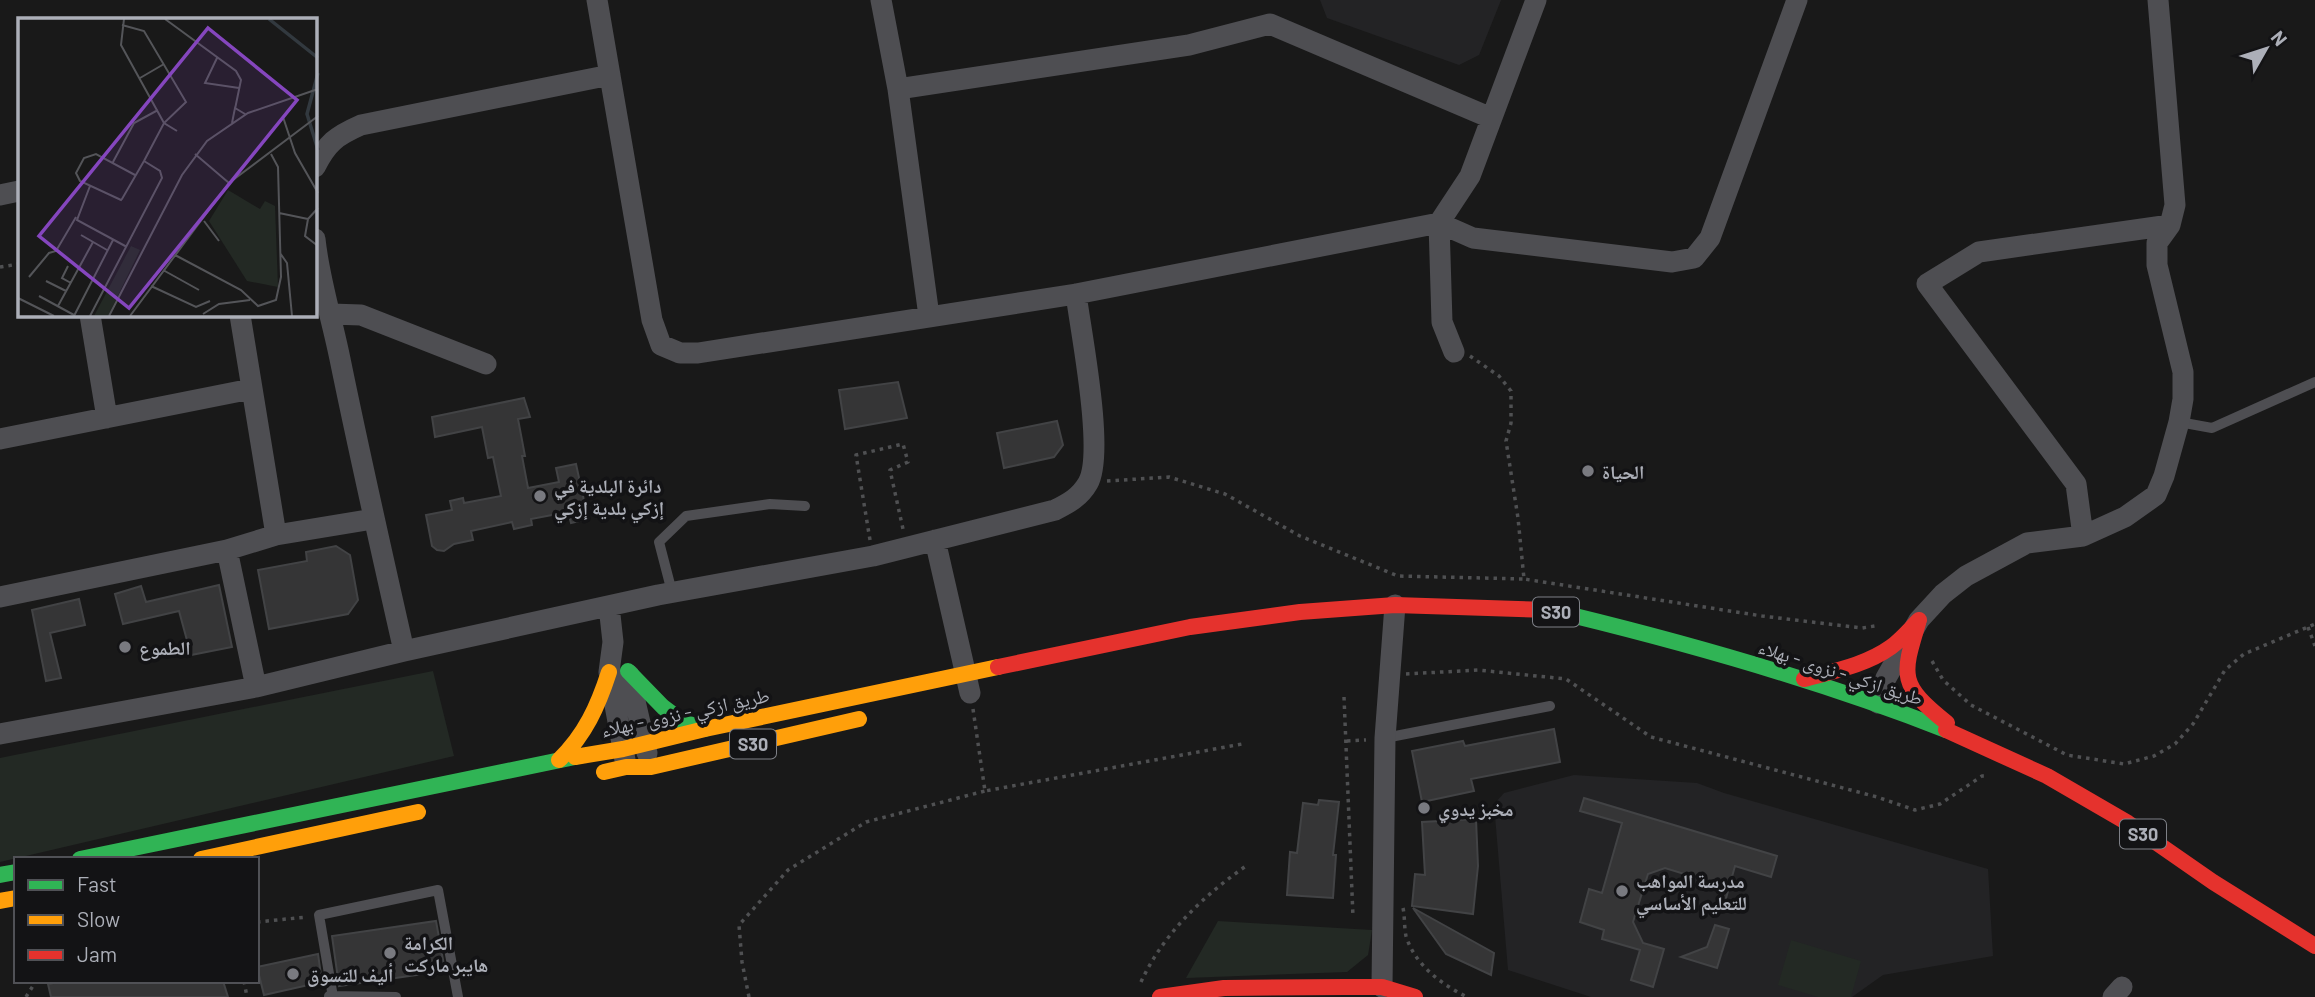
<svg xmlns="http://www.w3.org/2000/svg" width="2315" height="997" font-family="Barlow,'Noto Naskh Arabic',sans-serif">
<rect width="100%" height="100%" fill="#191919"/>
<path fill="#232325" d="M1320,0h181l-22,55 -20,10 -132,-47z
M1574,775l123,8 27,10 264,76 5,87 -110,19 -31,22h-261l-83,-27 -14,-166 10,-11z"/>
<path fill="#232924" d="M433,671l21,85 -454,106v-104z
M1218,921l154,9 -4,25 -21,17 -161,6z
M1791,940l70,21 -10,36h-33l-40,-12z"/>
<path fill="#353536" stroke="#424345" stroke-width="2" d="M898,382l9,36 -62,11 -6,-39z
M524,398l6,19 -12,2 7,37h-3l6,32 31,-6 -3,-14 20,-4 12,55 -17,4 -3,-11 -37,7 1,6 -18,4 -2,-7 -41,9 2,9 -19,4 -10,7 -7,-1 -5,-4 -6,-31 26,-5 -2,-9 13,-3 1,5 37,-7 -8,-39 -5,1 -6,-31 -47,10 -3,-20z
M1057,421l6,24 -9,12 -50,11 -7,-35z
M336,546l14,9 8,45 -10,14 -79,15 -11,-59 49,-9 -1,-9z
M219,585l13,62 -41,8 -12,-44 -56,13 -8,-30 26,-8 5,16z
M79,599l6,26 -35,8 11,45 -15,3 -14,-71z
M1554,729l6,33 -89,17 3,12 -52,11 -10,-51 51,-10 2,5z
M1584,798l193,58 -6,21 -36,-11 -10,36 -11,-19 -49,-15 -17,6 -15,48 10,21 21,6 -11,38 -22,-7 9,-30 -38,-11 2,-9 -24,-8 9,-33 13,4 20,-70 -42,-12z
M1319,800l20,2 -6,53h3l-3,43 -46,-3 3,-43 7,1 6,-50 15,2z
M1476,819l2,47 -5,48 -61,-8 3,-32 10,1 -3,-53z
M1413,908l81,45 -3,22 -45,-21z
M436,921l9,50 -106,15 -7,-50z
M1715,925l14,4 -12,39 -36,-11 26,-10z
M318,954l4,28 -58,13 -7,-28z
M64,981h159l5,16h-177l-3,-13z"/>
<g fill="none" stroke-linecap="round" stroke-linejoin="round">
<path stroke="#4f5052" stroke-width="3.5" stroke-dasharray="3.5 5" stroke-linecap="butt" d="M0,267l19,-3
M1470,356l29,20 12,15v32l-5,18 12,77 6,61 238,37 100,12 13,-2
M1107,481l62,-4 56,17 75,42 98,40 126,3
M870,540l-14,-85 47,-11 5,18 -18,8 13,59
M2308,627l7,19
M1932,661l11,19 28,25 96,50 57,9 30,-8 21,-12 18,-20 32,-54 19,-16 71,-30
M1406,674l72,-4 88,9 85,58 226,60 38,13 25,-6 42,-28h5
M1344,697l9,220
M973,709l12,82 257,-47
M1347,741l19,-1
M1403,908c2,9 1,19 3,28 9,29 35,48 61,61
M257,922l50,-5
M244,981l3,16
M1141,982c22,-48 62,-86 105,-116
M26,997l10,-16
M749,997l-7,-35 -3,-37 49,-55 78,-48 119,-31"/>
<path stroke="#4e4e52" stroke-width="10" d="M2179,422l33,6 103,-46
M672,592l-13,-50 27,-26 84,-12 35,2
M1385,738l165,-32
M329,996l67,1
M333,997l-14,-82 119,-25 20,107"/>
<path stroke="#4e4e52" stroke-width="21" d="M597,0l55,320 9,25 19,8h18l378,-59 363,-71 34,15 199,24 22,-4 16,-20 87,-238
M881,0l17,89 31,227
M898,89l291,-44 81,-21 221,94
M315,167c12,-24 21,-31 46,-42l249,-50
M0,195l19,-4
M315,239c4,40 17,80 25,120 20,98 42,195 64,292
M331,314l30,1 125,49
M90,315l17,103
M240,315l36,220
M1454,352l-12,-30 -3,-99 31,-47 66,-176
M0,439l251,-50
M2083,536l-7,-52 -149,-200 52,-32 191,-27
M935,540l35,153
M227,550l29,137
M0,597l227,-47 49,-15 97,-16
M609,606l4,36 -4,30 16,88
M629,675l18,78
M1878,703l8,-25 33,-58 24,-26 23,-18 61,-33 56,-7 42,-19 31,-22 8,-19 15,-54 4,-23v-27l-26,-107v-22l13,-18 5,-20 -17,-205
M0,734l256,-47 148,-36 254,-56 215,-39 182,-46c14,-7 25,-13 33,-27 17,-30 -7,-150 -12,-189
M1382,987l3,-249 10,-133
M2113,997l9,-10"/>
<path stroke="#30b455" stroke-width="16" d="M1571,615c127,31 253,67 375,115
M628,671l35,36 20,15 22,7
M80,859l495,-102
M0,875l16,-3"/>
<path stroke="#ff9f0a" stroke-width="16" d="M575,757l48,-8 82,-20 293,-62
M559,760c26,-25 39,-54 50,-88
M604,772l22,-5h25l208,-48
M201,859l217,-47
M0,901l16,-3"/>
<path stroke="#e5322d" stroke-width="16" d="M1919,620c-17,56 -21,64 28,103
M998,667l192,-40 110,-15 95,-7 156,5 20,5
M1804,679c30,-8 62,-14 87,-32 11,-8 19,-18 28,-27
M1946,730l101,46 81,47 85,59 102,64
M1160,997l64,-9 121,-1h37l33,10"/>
</g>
<g fill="#797a80" stroke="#131315" stroke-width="2.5">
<circle cx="1588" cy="471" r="7"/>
<circle cx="540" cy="496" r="7"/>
<circle cx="125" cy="647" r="7"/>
<circle cx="1424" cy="808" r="7"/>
<circle cx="1622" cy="891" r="7"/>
<circle cx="390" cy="953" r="7"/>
<circle cx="293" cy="974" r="7"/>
</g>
<g text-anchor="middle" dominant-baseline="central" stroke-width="7" stroke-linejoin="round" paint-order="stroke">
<g fill="#131315" stroke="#7e8087" stroke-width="2">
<rect x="1533" y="597.5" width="46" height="29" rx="5"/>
<rect x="730" y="729.5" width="46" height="29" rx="5"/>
<rect x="2120" y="819.5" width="46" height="29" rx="5"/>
</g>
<g font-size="18" font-weight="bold" fill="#acafb8">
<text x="1556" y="612">S30</text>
<text x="753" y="744">S30</text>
<text x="2143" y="834">S30</text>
</g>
<g font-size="19" font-weight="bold" fill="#acafb8" stroke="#131315" text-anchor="start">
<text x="1602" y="471">الحياة</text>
<text x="554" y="485">دائرة البلدية في<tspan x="554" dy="22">إزكي بلدية إزكي</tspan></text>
<text x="139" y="647">الطموع</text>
<text x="1438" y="808">مخبز يدوي</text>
<text x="1636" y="880">مدرسة المواهب<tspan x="1636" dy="22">للتعليم الأساسي</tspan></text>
<text x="404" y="942">الكرامة<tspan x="404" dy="22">هايبر ماركت</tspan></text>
<text x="307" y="974">أليف للتسوق</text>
</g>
<g font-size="19" fill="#acafb8" stroke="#131315">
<text transform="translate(1841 672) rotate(18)">طريق ازكي - نزوى - بهلاء</text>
<text transform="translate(685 712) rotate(-12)">طريق ازكي - نزوى - بهلاء</text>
</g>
</g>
<g transform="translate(18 18)">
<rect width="299" height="299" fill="#191919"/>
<path d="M210,172l32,19 5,-8 10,5 3,81 -31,-6 -38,-60zM113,228l9,4 -32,66h-14z" fill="#232924"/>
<path fill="none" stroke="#32393f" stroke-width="3.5" d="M251,1l49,39M300,55l-11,41 11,36"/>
<path fill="none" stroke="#545559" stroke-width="2" d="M106,1l-3,26 43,78 13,8M147,1l71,52 5,9 -6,29M104,7l22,6 42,71 -22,21 -20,38 -22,38 -1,1 -41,-19 -4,-8 8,-15 12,-4 39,21M199,40l-12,25 34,5M122,60l24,-14M265,99l12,36 23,40M214,105l3,-15 10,6M177,136l34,29M95,144l21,-39 24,-13M72,168l-13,34 50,27M300,190l-10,11 -3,17 13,10M261,195l29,6M186,203l15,20M63,217l26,15M262,235l7,10 5,53M157,237l66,35 17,16 18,-6 5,-23 -3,-110 -7,-13M50,248l-6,12 9,5M145,252l36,20M11,259l20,-24 7,-2 20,-34M28,263l20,10M133,268l45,21 14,-6M21,278l35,19M0,280l36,18M40,288l35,-64M185,296l16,-10 31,-4M56,298l39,-76M72,298l72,-138 -2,-7 -16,-10M91,298l73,-141 25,-34 41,-28 70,-24M112,298l99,-133 89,-67"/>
<path fill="#8546be" fill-opacity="0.15" stroke="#8546be" stroke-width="3.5" d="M190,10l89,72 -168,208 -90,-72z"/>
<rect width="299" height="299" fill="none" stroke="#acafb8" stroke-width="3.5"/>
</g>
<rect x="14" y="857" width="245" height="126" fill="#131315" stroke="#505156" stroke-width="2"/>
<rect x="28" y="880" width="35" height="10" fill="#30b455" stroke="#505156" stroke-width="2"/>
<text x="77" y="892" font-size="21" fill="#acafb8">Fast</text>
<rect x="28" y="915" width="35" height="10" fill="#ff9f0a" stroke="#505156" stroke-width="2"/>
<text x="77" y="927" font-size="21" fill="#acafb8">Slow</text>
<rect x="28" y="950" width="35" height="10" fill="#e5322d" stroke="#505156" stroke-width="2"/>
<text x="77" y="962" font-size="21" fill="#acafb8">Jam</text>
<g transform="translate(2266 49) rotate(51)" stroke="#131315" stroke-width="5" paint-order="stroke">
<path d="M0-5L12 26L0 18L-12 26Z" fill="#acafb8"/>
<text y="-10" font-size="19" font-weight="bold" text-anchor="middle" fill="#acafb8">N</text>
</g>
</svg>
